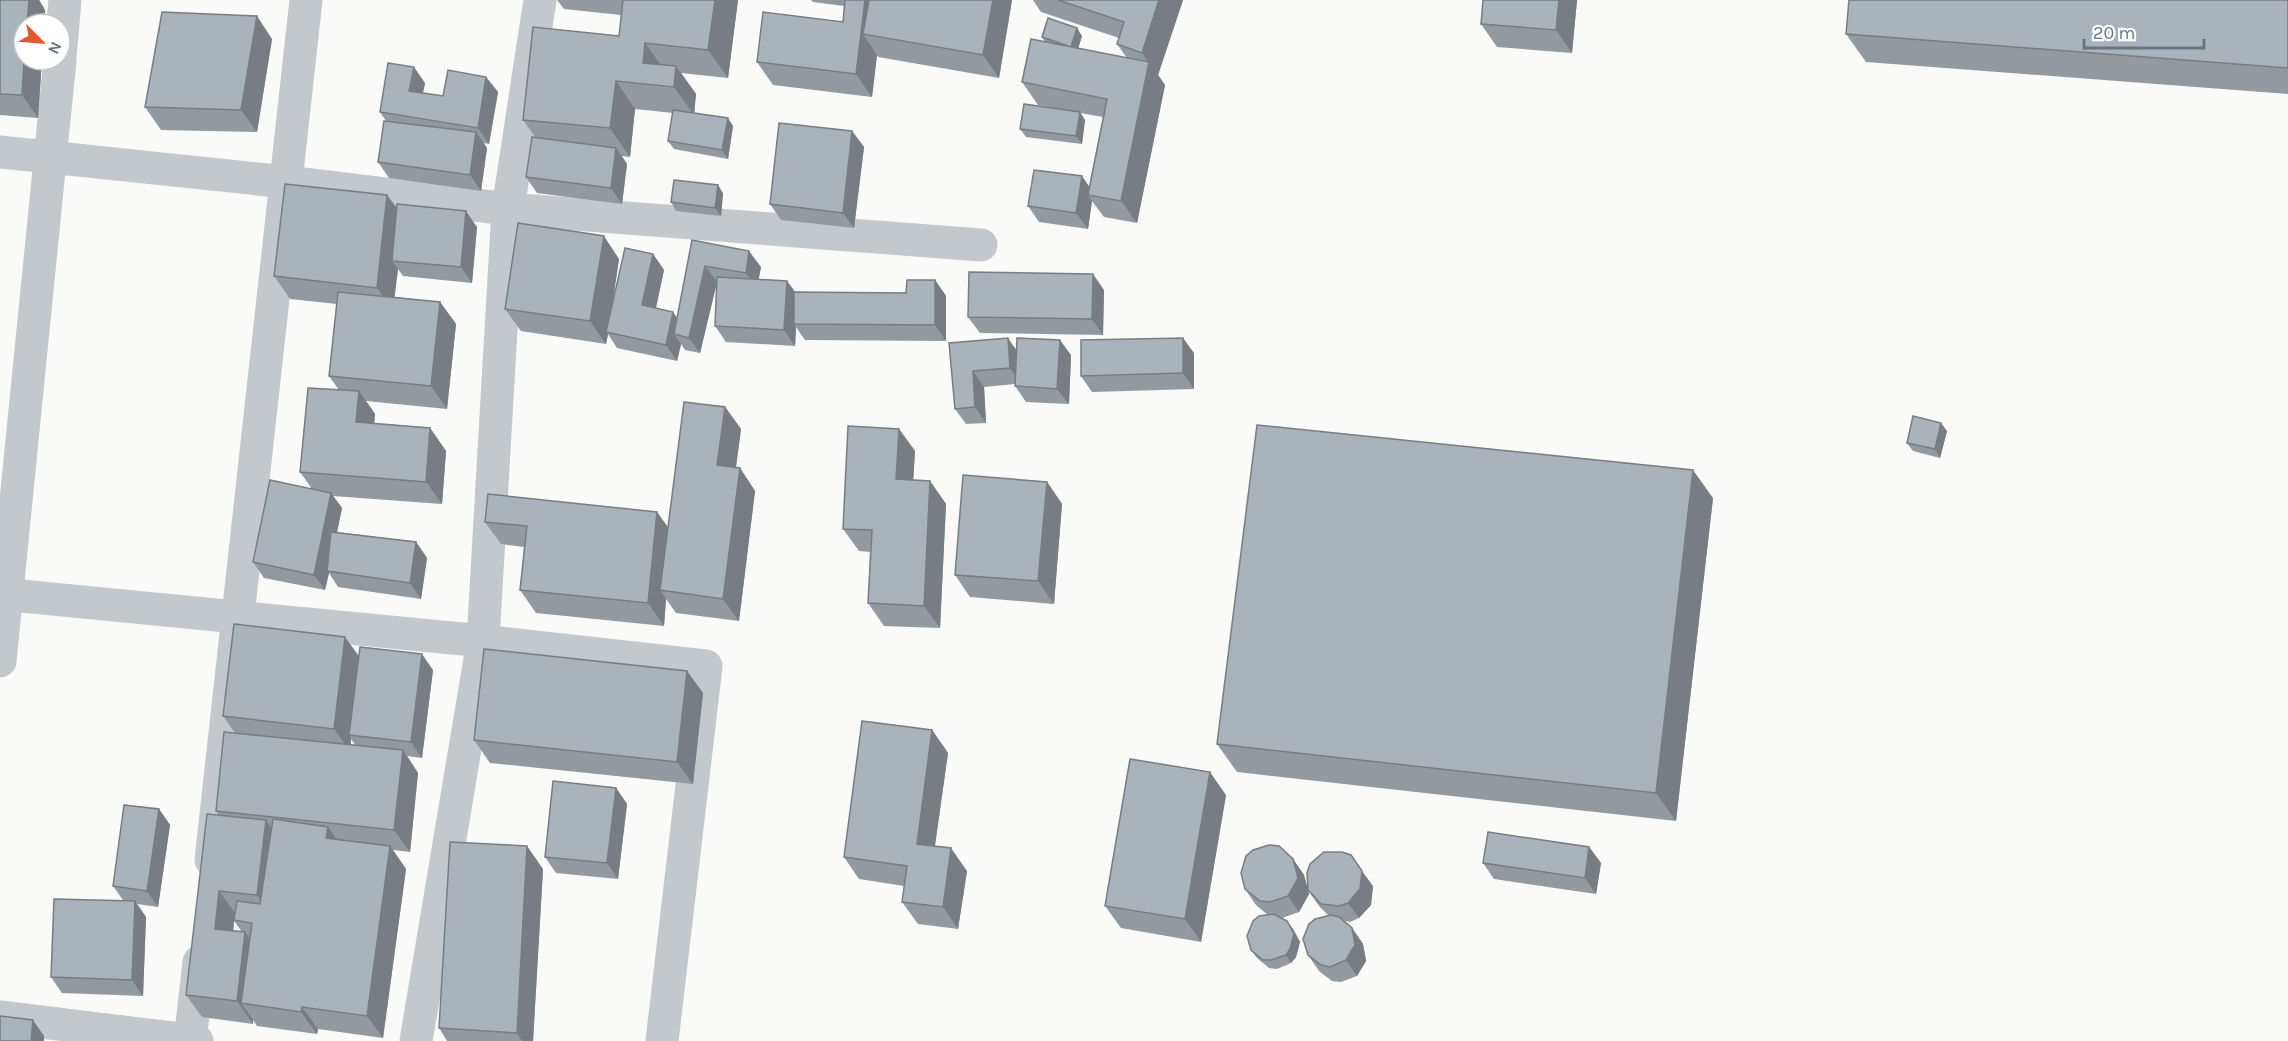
<svg xmlns="http://www.w3.org/2000/svg" width="2288" height="1041" font-family="Karla,sans-serif">
<rect width="100%" height="100%" fill="#fafaf8"/>
<g fill="none" stroke-linecap="round" stroke-linejoin="round">
<path stroke="#c3c8cc" stroke-width="33" d="M60,57l5,-57
M0,152l287,30 221,27 473,36
M0,594l483,47 223,25 -44,375
M0,661l60,-601
M211,860l95,-860
M0,1017l197,24
M190,1041l9,-79
M416,1041l67,-400 25,-432 32,-209"/>
</g>
<path fill="#929a9f" fill-rule="evenodd" d="M0,0h39l6,10 -1,14h-20v36h18l-4,58 -38,-3z
M557,0h181l-10,78 -47,-5 15,21 -2,19 39,13 -5,33 -54,-10 -6,-8 5,-28 -38,-4 -5,48 -8,-1 5,8 -5,40 -85,-11 -11,-16 10,-39 -13,-18 96,-84 2,-21 -57,-6z
M811,0h201l-13,78 -121,-21 -1,-2 -5,42 -99,-12 -16,-23 86,-40 1,-16 -31,-4z
M1033,0h150l-25,75 7,10 -28,138 -33,-6 -12,-16 -4,28 -49,-7 -11,-16 61,-19 14,-70 -23,-4 5,7 -3,24 -56,-7 -6,-8 49,-18 -31,-6 -16,-23 23,-40 -3,-5 40,-1 -4,13 49,9 -10,-14 2,-6 -78,-26z
M1577,0l-5,53 -75,-6 -16,-23z
M2288,0v94l-422,-32 -20,-28z
M272,39l-15,93 -96,-2 -16,-23z
M486,77l12,15 -9,52 -6,-1 4,5 -6,43 -92,-13 -11,-16 8,-41 -6,-9 45,-29 -2,10 20,3z
M852,131l12,16 -10,81 -73,-8 -11,-16z
M723,193l-2,23 -45,-5 -5,-9z
M387,195l10,13 80,19 -5,56 -69,-7 -5,-7 -4,28 46,5 16,22 -9,85 -81,-8 9,13 -1,9 56,5 16,23 -4,53 -109,-8 9,12 -5,24 79,10 11,16 -6,41 -83,-12 -9,-14 -4,17 -61,-12 -11,-16 59,-73 -12,-17 39,-82 -10,-14 8,-72 -47,-5 -16,-23z
M692,240l69,27 -3,12 29,2 8,11 111,1 29,-13 11,16v45l-141,-1 -9,-13 -1,19 -69,-4 -11,-16 2,-44 -17,71 -15,-3 -4,-6 -4,17 -60,-13 -9,-14 -2,10 -85,-13 -16,-22 114,-50 -7,47 41,-52 11,16 -8,38 21,10z
M1104,290l-1,45 -123,-2 -12,-16z
M949,343l122,12 -2,49 -43,-2 -11,-16v-2l-31,3 2,36 -20,1 -11,-15z
M1194,353v36l-102,3 -11,-16z
M725,407l16,22 -5,39h4l15,23 -16,130 -63,-8 -10,-14 -2,27 -128,-13 -16,-23 4,-43 -23,-3 -16,-22 183,5z
M899,429l16,22 -2,29 17,1 16,23 -6,124 -56,-2 -16,-23 2,-51 -11,-1 -16,-22z
M1947,431l-7,27 -27,-7 -6,-8z
M1047,482l15,22 -8,100 -84,-7 -15,-22z
M1713,498l-37,323 -439,-49 -20,-28z
M358,656l75,14 -11,88 -15,-2 11,17 -8,79 -17,-2 13,19 -23,169 -65,-9 -1,5 -60,-8 -4,-6v4l-51,-7 -16,-22 33,-179 -3,-5 19,-78 -12,-17zM351,739l5,7 -5,-1zM234,921l8,11 -9,-1z
M687,671l16,22 -10,91 -203,-21 -16,-23z
M932,730l16,23 -13,93 32,25 -9,58 -40,-5 -16,-22 2,-16 -45,-7 -15,-22z
M616,788l11,16 -9,75 -62,-6 -11,-16z
M1226,795l-25,147 -80,-14 -16,-22z
M159,809l11,16 -12,82 -21,-3 9,13 -3,79 -81,-3 -11,-16 72,-77 -10,-14z
M1589,847l12,16 -5,31 -102,-15 -11,-16z
M1293,859l11,16 5,19 -10,18 -17,6 5,3 6,8 7,13 -4,15 -5,6 -14,6 -8,-1 -12,-10 -6,-8 17,-35 -12,-10 -11,-16z
M543,869l-10,172h-86l-8,-13z
M1373,886l-2,19 -12,13 -9,4 -5,-1 7,7 11,16 3,17 -9,15 -16,6 -9,-1 -13,-10 -11,-16 20,-40 -9,-9 -11,-16z"/>
<path fill="#777d82" d="M29,0h10l6,10 -1,14h-17z
M715,0h23l-10,78 -20,-28z
M865,0h19l-21,34 14,21 -5,42 -16,-23z
M993,0h19l-13,78 -16,-23z
M1159,0h24l-25,75 -16,-22z
M1559,0h18l-5,53 -16,-23z
M257,16l15,23 -15,93 -16,-22z
M1077,28l5,8 -6,19 -5,-8z
M645,43l20,28 -22,-8z
M24,60h18l-4,58 -16,-23z
M1149,62l16,23 -28,138 -16,-22z
M676,66l20,28 -2,21 -20,-28z
M414,67l11,16 -5,23 -11,-15z
M486,77l12,15 -9,52 -11,-16z
M616,81l19,28 -5,48 -20,-29z
M1080,112l5,8 -3,24 -6,-8z
M728,118l5,8 -5,33 -6,-9z
M852,131l12,16 -10,81 -11,-15z
M476,132l11,16 -6,43 -11,-16z
M616,148l11,16 -5,40 -11,-16z
M1082,176l11,16 -5,3 4,6 -4,28 -12,-16z
M718,185l5,8 -2,23 -6,-8z
M387,195l16,22 -11,44 6,8 -5,41 -16,-22z
M466,211l11,16 -5,56 -11,-16z
M604,236l15,23 -11,74 -2,-1 2,2 -2,10 -16,-23z
M749,251l12,16 -4,22 -11,-16z
M653,254l11,16 -11,51 -11,-16z
M705,266l12,16 -17,71 -11,-15z
M1093,274l11,16 -1,45 -11,-16z
M935,280l11,16v45l-11,-16z
M787,281l11,15 -4,28 2,3 -1,19 -11,-16z
M440,302l16,22 -9,85 -16,-23z
M673,312l11,16 -10,6 7,10 -4,17 -11,-16z
M1008,338l11,16 2,30 -11,-16z
M1183,338l11,15v36l-11,-16z
M1060,340l11,15 -2,49 -12,-15z
M973,371l11,16 2,36 -11,-16z
M359,391l16,23 -3,31 -16,-23z
M725,407l16,22 -8,59 -16,-23z
M1941,423l6,8 -7,27 -5,-9z
M430,428l16,23 -4,53 -16,-22z
M899,429l16,22 -3,51 -16,-23z
M740,468l15,23 -16,130 -16,-22z
M1693,470l20,28 -37,323 -20,-28z
M930,481l16,23 -6,124 -16,-22z
M1047,482l15,22 -8,100 -16,-23z
M331,493l11,15 -13,63h-2l2,2 -4,17 -11,-15z
M657,512l16,22 -13,56 6,9 -2,27 -16,-23z
M416,542l11,16 -6,41 -11,-16z
M345,637l16,22 -12,76 2,4 -1,12 -16,-22z
M422,654l11,16 -11,88 -11,-16z
M687,671l16,22 -10,91 -16,-22z
M932,730l16,23 -16,113 -15,-22z
M403,750l15,23 -8,79 -16,-22z
M1210,772l16,23 -25,147 -16,-23z
M616,788l11,16 -9,75 -11,-16z
M159,809l11,16 -12,82 -11,-16z
M266,820l15,23 -8,75 -16,-23z
M328,827l16,23 -18,-12z
M390,846l16,23 -23,169 -16,-22z
M527,846l16,23 -10,172h-11l-5,-8z
M1589,847l12,16 -5,31 -11,-16z
M951,848l16,23 -9,58 -15,-22z
M1293,859l11,16 5,19 -10,18 -11,-16z
M1362,871l11,15 -2,19 -12,13 -11,-15z
M219,891l16,22 -4,39 -16,-23z
M135,901l11,16 -3,79 -11,-16z
M1287,921l6,8 7,13 -4,15 -5,6 -5,-8z
M1352,928l11,16 3,17 -9,15 -11,-16z
M245,932l16,23 -20,48 12,17v4l-16,-23z
M302,1007l16,22 -1,5 -16,-22z
M33,1020l11,16v5h-13z"/>
<path fill="#aab3b9" stroke="#777d82" stroke-width="1.5" d="M0,0h29l-2,24h-3v36l-2,35 -22,-1z
M623,0h92l-7,50 -63,-7 -2,20 33,3 -2,21 -58,-6 -6,47 -87,-8 10,-93 86,9z
M845,0h20l-9,74 -99,-12 6,-50 80,10z
M869,0h124l-10,55 -120,-21z
M1058,0h101l-17,53 -25,-9 7,-22z
M1483,0h76l-3,30 -75,-6z
M1849,0h439v68l-442,-34z
M162,12l95,4 -16,94 -96,-3z
M1048,18l29,10 -6,19 -29,-10z
M1031,39l118,23 -28,139 -33,-6 19,-96 -85,-17z
M388,63l26,4 -5,24 34,5 5,-26 38,7 -8,51 -98,-16z
M1024,104l56,8 -4,24 -56,-7z
M673,110l55,8 -6,32 -54,-9z
M384,121l92,11 -6,43 -92,-13z
M779,123l73,8 -9,82 -73,-9z
M532,137l84,11 -5,40 -85,-11z
M1034,170l48,6 -6,37 -48,-7z
M674,180l44,5 -3,23 -44,-6z
M285,184l102,11 -10,93 -103,-12z
M397,204l69,7 -5,56 -69,-6z
M518,223l86,13 -14,85 -85,-12z
M692,240l57,11 -3,22 -41,-7 -16,72 -15,-4z
M625,248l28,6 -11,51 31,7 -7,33 -60,-13z
M969,272l124,2 -1,45 -124,-2z
M717,277l70,4 -3,49 -69,-4z
M907,280h28v45l-141,-1v-32l112,1z
M338,292l102,10 -9,84 -102,-10z
M1008,338l2,30 -37,3 2,36 -20,2 -6,-66z
M1017,338l43,2 -3,49 -42,-3z
M1183,338v35l-102,3v-36z
M308,388l51,3 -3,31 74,6 -4,54 -126,-10z
M684,402l41,5 -8,58 23,3 -17,131 -63,-9z
M1913,416l28,7 -6,26 -28,-6z
M1257,425l436,45 -37,323 -439,-49z
M848,426l51,3 -3,50 34,2 -6,125 -56,-3 4,-73 -29,-1z
M963,475l84,7 -9,99 -83,-6z
M270,480l61,13 -17,82 -61,-13z
M488,494l169,18 -9,91 -128,-13 7,-64 -42,-4z
M331,532l85,10 -6,41 -83,-12z
M234,624l111,13 -11,92 -111,-13z
M360,647l62,7 -11,88 -62,-7z
M484,649l203,22 -10,91 -203,-22z
M862,721l70,9 -15,114 34,4 -8,59 -41,-5 5,-36 -63,-9z
M224,732l179,18 -9,80 -178,-19z
M1130,759l80,13 -25,147 -80,-13z
M553,781l63,7 -9,75 -62,-6z
M124,805l35,4 -12,82 -34,-5z
M207,814l59,6 -9,75 -38,-4 -4,38 30,3 -8,69 -51,-6z
M273,819l55,8 -2,11 64,8 -23,170 -65,-9 -1,5 -60,-9 11,-80 -18,-3 3,-19 23,3z
M1488,832l101,15 -4,31 -102,-15z
M450,842l77,4 -10,187 -78,-5z
M1269,845l10,1 14,13 5,19 -10,18 -18,6 -10,-1 -15,-12 -4,-16 5,-17 7,-6z
M1324,852h18l9,3 11,16 -2,18 -12,14 -9,3 -18,-2 -13,-14 -1,-17 3,-9z
M54,899l81,2 -3,79 -81,-3z
M1274,914l13,7 7,13 -4,15 -4,6 -15,5h-8l-12,-10 -4,-14 6,-15 6,-5z
M1331,915l8,2 13,11 3,17 -9,15 -16,7 -9,-2 -13,-10 -5,-16 6,-15 6,-5z
M0,1016l33,4 -2,21h-31z"/>
<g transform="translate(42 42) rotate(115)"><circle r="28" fill="#ffffff" stroke="#c1c8cd" stroke-width="1.5"/>
<path d="M0-4.5L10 22L0 15L-10 22Z" fill="#e4572e"/>
<text y="-9" font-size="16" font-weight="bold" text-anchor="middle" fill="#657683">N</text>
</g>
<path d="M2084 39v9h120v-9" fill="none" stroke="#657683" stroke-width="3"/>
<text x="2093" y="39" font-size="18" fill="#657683" stroke="#ffffff" stroke-width="4.5" paint-order="stroke">20 m</text>
</svg>
